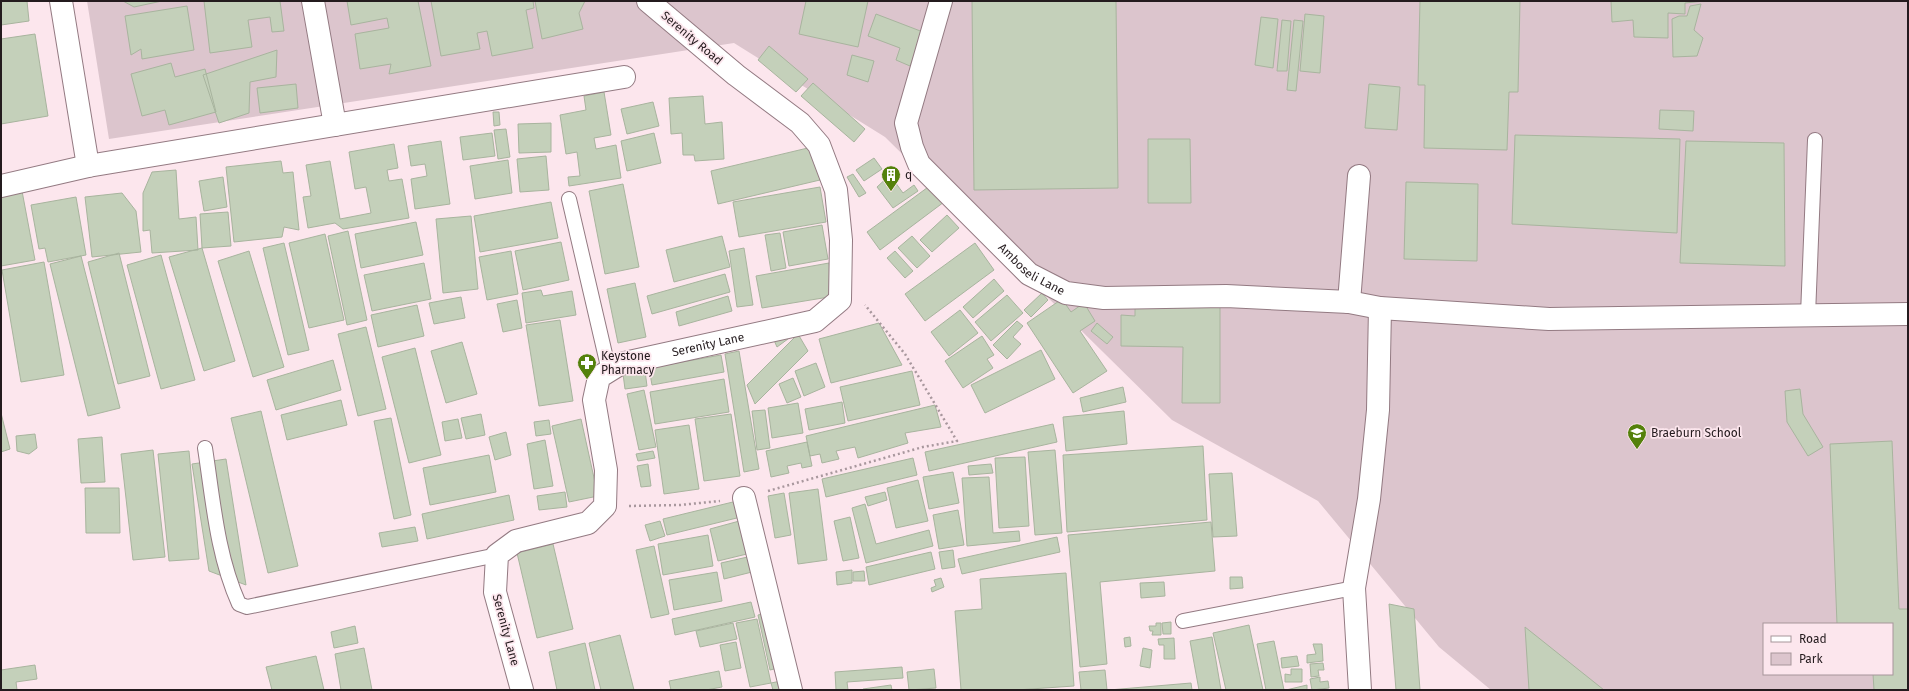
<svg xmlns="http://www.w3.org/2000/svg" width="1909" height="691" font-family="'Fira Sans',sans-serif">
<rect width="100%" height="100%" fill="#fce6ed"/>
<path fill="#dcc5cd" fill-rule="evenodd" d="M87,1h1821v689h-417l-52,-43 -121,-146 -146,-81 -287,-283 -151,-94 -625,96zM1764,624h128v50h-128z"/>
<path fill="#c4d0ba" stroke="#a8b49e" d="M1,1h26l2,20 -28,4z
M123,1h39l-28,6z
M204,1h76l4,30 -12,1 -2,-15 -22,3 4,27 -42,6z
M347,1h71l13,65 -42,8 2,-10 -31,5 -5,-35 34,-6 -2,-10 -36,7z
M431,1h102l1,7 -8,2 7,38 -41,8 -5,-25 -10,2 3,16 -39,7z
M535,1h50l-6,12 4,16 -41,10z
M806,1h62l-10,46 -59,-13z
M972,1h144l2,187 -144,2z
M1420,1h100l-2,91h-9l-2,58 -83,-2 1,-63h-7z
M1611,1h94l-20,2v11l-17,-1v25l-34,-1 -1,-17 -21,2z
M1701,4l-7,26 9,8 -6,18 -24,1 -1,-38 7,-3h8l3,-10z
M187,6l7,44 -52,9 -1,-10 -10,6 -6,-39z
M876,14l47,18 -13,34 -14,-6 4,-12 -32,-12z
M1305,14l19,2 -4,57 -20,-2z
M1261,17l17,2 -5,49 -18,-3z
M1282,20l9,1 -4,50h-10z
M1294,20l9,1 -7,70 -9,-1z
M35,34l13,82 -47,8v-85z
M769,46l39,33 -12,13 -38,-32z
M277,50l-1,27 -26,5 -1,31 -30,10 -16,-48z
M852,55l22,6 -6,21 -21,-7z
M171,63l4,14 30,-8 11,43 -47,13 -4,-15 -23,6 -11,-42z
M813,83l52,46 -11,13 -53,-46z
M296,84l2,24 -38,5 -3,-25z
M1369,84l31,3 -3,43 -32,-2z
M604,92l7,43 -17,3 2,11 20,-4 5,33 -52,8 -1,-9 12,-1 -3,-24 -11,2 -6,-39 26,-5 -2,-14z
M703,96l2,28 17,-2 2,37 -29,2 -1,-6h-11l-1,-22 -11,1 -2,-36z
M653,102l6,24 -32,8 -6,-25z
M1660,110l34,1 -1,20 -34,-2z
M493,112h6l1,13 -6,1z
M551,123v29l-32,1 -1,-29z
M506,129l4,28 -12,2 -4,-29z
M492,133l3,23 -32,4 -3,-23z
M654,133l7,30 -34,8 -6,-30z
M1515,135l165,4 -3,94 -165,-9z
M1148,139h42l1,64h-43z
M441,141l9,63 -35,5 -4,-30 16,-3 -2,-12 -14,2 -3,-20z
M1686,141l98,2 1,123 -105,-3z
M394,144l4,24 -11,2 2,11 13,-2 7,39 -66,11 -8,-6 -27,5 -5,-31 8,-1 -5,-31 24,-4 10,58 31,-6 -5,-26 -11,2 -6,-37z
M812,147l8,33 -102,24 -7,-33z
M546,156l3,34 -29,2 -3,-33z
M874,158l8,11 -18,12 -8,-11z
M508,160l4,33 -37,6 -5,-33z
M281,161l2,12 10,-1 6,58 -15,-3 -2,10 -48,5 -8,-75z
M176,170l3,49 17,-2 2,33 -46,3 -2,-23 -7,1v-38l9,-21z
M853,174l13,19 -7,4 -12,-20z
M890,175l13,18 11,-8 4,6 -25,17 -16,-21z
M223,177l4,30 -23,4 -5,-30z
M935,182l13,17 -68,51 -13,-18z
M1406,182l72,2 -1,77 -73,-2z
M623,184l16,83 -34,7 -16,-83z
M820,187l6,35 -87,15 -6,-35z
M22,191l13,69 -34,6v-72z
M122,193l14,18 5,41 -49,5 -7,-60z
M76,197l10,58 -38,7 -3,-14 -6,1 -8,-44z
M551,202l7,36 -78,14 -6,-36z
M228,212l3,34 -29,2 -2,-34z
M947,215l12,13 -27,24 -12,-12z
M471,216l7,73 -35,4 -7,-74z
M416,222l7,33 -62,13 -6,-34z
M822,225l6,34 -39,7 -6,-34z
M348,231l19,89 -20,5 -19,-89z
M780,233l6,35 -15,3 -6,-36z
M325,234l19,86 -35,8 -20,-85z
M722,236l8,31 -56,15 -8,-32z
M912,236l18,20 -13,12 -19,-20z
M561,242l8,38 -46,10 -8,-39z
M284,243l25,107 -21,5 -25,-107z
M975,243l19,27 -69,51 -20,-27z
M202,248l33,113 -31,10 -35,-114z
M744,248l9,57 -16,2 -8,-56z
M249,251l35,116 -31,10 -35,-116z
M511,251l7,43 -31,6 -8,-43z
M895,251l18,20 -8,7 -18,-20z
M119,253l31,123 -32,8 -30,-122z
M161,255l34,125 -34,9 -34,-124z
M81,256l39,152 -32,8 -38,-152z
M44,262l20,113 -43,7 -19,-112z
M424,263l7,36 -59,12 -8,-36z
M829,263l6,33 -73,12 -6,-32z
M725,274l5,18 -78,22 -5,-18z
M994,279l10,12 -31,27 -10,-11z
M635,283l11,54 -28,6 -11,-54z
M541,290l2,6 29,-5 4,24 -50,8 -4,-30z
M1042,293l6,7 -17,17 -7,-7z
M1007,295l16,18 -32,28 -16,-19z
M728,296l4,15 -53,15 -3,-14z
M461,297l4,21 -31,6 -5,-21z
M1062,299l9,13 13,-9 11,18 -15,10 27,40 -34,22 -46,-70z
M517,300l5,28 -19,4 -6,-28z
M1135,303h85v100h-38l1,-56 -62,-1v-31l14,1z
M417,305l7,31 -46,11 -7,-32z
M960,310l18,23 -29,23 -18,-24z
M560,320l13,81 -34,5 -13,-81z
M1017,321l6,5 -10,11 8,7 -14,15 -14,-14z
M879,323l23,42 -71,18 -12,-44z
M1097,323l16,14 -6,7 -16,-13z
M366,327l20,82 -28,7 -20,-82z
M798,334l10,17 -53,53 -8,-19z
M792,336l-15,11 -4,-9z
M982,336l12,19 -7,4 6,9 -30,20 -18,-27z
M462,342l15,52 -31,9 -15,-52z
M415,348l26,107 -32,8 -27,-106z
M1041,350l14,29 -70,34 -14,-28z
M739,351l20,118 -15,3 -19,-118z
M721,355l3,17 -72,13 -3,-17z
M333,360l8,30 -65,20 -9,-30z
M816,363l9,24 -21,9 -9,-25z
M645,371l2,15 -22,3 -2,-15z
M912,371l8,34 -72,16 -8,-34z
M793,378l8,19 -14,6 -8,-19z
M724,379l5,33 -74,12 -5,-32z
M1123,387l3,15 -43,10 -3,-14z
M1800,389l3,25 20,33 -15,9 -21,-34 -2,-31z
M644,390l12,57 -17,3 -12,-56z
M341,400l6,25 -60,15 -6,-25z
M842,402l3,21 -36,7 -4,-21z
M798,403l5,30 -31,5 -4,-30z
M935,405l6,22 -36,6 3,10 -50,15 -3,-11 -19,4 3,8 -17,4 -2,-9 -10,2 -4,-20z
M765,410l5,38 -13,2 -5,-39z
M261,411l37,155 -30,7 -37,-155z
M1124,411l3,33 -61,7 -3,-34z
M1,413l9,36 -9,3z
M481,414l4,21 -19,4 -5,-21z
M731,414l9,62 -36,5 -9,-62z
M391,418l20,97 -17,4 -20,-98z
M458,419l4,19 -17,3 -3,-19z
M581,419l17,77 -29,6 -17,-76z
M549,420l2,14 -15,2 -2,-14z
M1053,424l4,18 -128,29 -4,-19z
M689,425l10,64 -35,5 -9,-64z
M506,432l5,23 -16,5 -6,-23z
M35,434l2,14 -8,6 -12,-3 -1,-15z
M102,437l3,45 -24,1 -3,-44z
M545,440l8,46 -19,3 -7,-45z
M1892,441l7,168h9v81h-34l-1,-16h19v-50h-55l-7,-180z
M807,442l5,24 -10,2 -1,-5 -14,3 2,7 -18,4 -5,-26z
M1203,446l4,74 -140,12 -4,-77z
M153,450l12,107 -32,3 -12,-106z
M1055,450l7,83 -27,2 -7,-83z
M189,451l10,108 -30,2 -11,-107z
M653,451l2,7 -17,3 -2,-7z
M489,455l7,37 -66,13 -7,-37z
M1025,457l4,69 -30,2 -4,-70z
M913,458l4,17 -91,22 -4,-18z
M226,459l20,126 -37,-14 -17,-107z
M648,464l3,22 -10,1 -4,-21z
M991,464l2,9 -24,2 -1,-9z
M953,472l6,31 -30,6 -6,-32z
M1232,473l5,63 -24,1 -4,-63z
M989,477l4,56 26,-2 1,10 -53,5 -5,-68z
M918,480l10,41 -32,7 -9,-40z
M85,488h34l1,45h-34z
M818,489l9,71 -29,4 -9,-71z
M565,492l2,15 -28,3 -2,-14z
M885,492l2,8 -19,6 -3,-9z
M784,493l7,42 -16,3 -7,-42z
M509,495l5,25 -87,19 -5,-25z
M737,501l4,16 -74,18 -4,-16z
M865,504l11,40 53,-14 4,16 -67,17 -14,-55z
M958,510l6,35 -25,4 -6,-34z
M850,517l9,41 -16,3 -9,-40z
M743,520l8,33 -33,8 -8,-32z
M660,521l5,15 -15,5 -5,-16z
M1211,522l4,49 -115,11 7,82 -27,3 -12,-132z
M415,527l3,14 -36,6 -3,-14z
M708,535l5,31 -50,9 -5,-31z
M1057,537l3,15 -98,22 -4,-15z
M553,544l20,85 -36,9 -20,-85z
M654,546l15,68 -18,4 -15,-68z
M953,550l2,17 -13,2 -3,-17z
M931,552l4,17 -66,16 -3,-18z
M752,556l4,15 -32,8 -3,-16z
M852,570v13l-15,2 -1,-13z
M864,571l1,10h-12v-9z
M717,572l5,29 -48,9 -5,-30z
M1066,573l8,113 -58,4h-55l-6,-79 27,-2 -2,-30z
M1230,577h12l1,11 -13,1z
M941,578l3,9 -12,5 -1,-4 5,-2 -2,-6z
M1164,582l1,14 -24,2 -1,-15z
M751,602l4,15 -80,18 -3,-16z
M1389,604l25,5 6,81h-24z
M770,612l12,55 -12,3 -12,-55z
M757,619l14,64 -21,4 -14,-64z
M1171,622v12h-8l-1,-11z
M733,623l4,16 -37,8 -4,-16z
M1156,623h5v12h-9l1,-4h-3l-1,-5h7z
M1249,625l14,65h-37l-13,-57z
M355,626l3,17 -24,5 -3,-16z
M1525,627l79,63h-75z
M620,635l14,55h-33l-12,-47z
M1130,637l1,9 -6,1 -1,-9z
M1212,637l9,53h-22l-9,-49z
M1174,638l1,21h-11v-14h-5l-1,-6z
M1274,641l10,49h-18l-9,-46z
M736,642l5,26 -16,3 -5,-26z
M585,643l10,47h-38l-8,-38z
M1313,644h9l1,17 -16,2v-8l9,-1z
M364,648l8,42h-31l-6,-36z
M1143,648l9,2 -2,18 -10,-2z
M316,656l8,34h-52l-6,-23z
M1297,656l2,10 -17,2 -1,-10z
M1323,663l1,7h-6l1,6 -8,1 -1,-13z
M35,665l2,14 -21,3 1,8h-16v-20z
M902,667l1,11 -56,4 1,8h-12l-1,-18z
M934,669l2,19 -27,2 -2,-18z
M1291,669h11v13h-17v-8l6,1z
M1105,670l2,20h-26l-2,-18z
M719,671l3,16 -16,3h-35l-2,-9z
M1320,677v5l8,-1 1,7 -17,2 -2,-11z
M786,680l-4,10h-9l-2,-7z
M1191,683l1,7h-83z
M891,685l1,5h-28l-1,-1z
M1307,685v5h-21z"/>
<g fill="none" stroke-linecap="round" stroke-linejoin="round">
<defs>
<path id="service" d="M569,199l40,172
M1808,315l7,-175
M205,448c8,52 12,107 34,156l8,3 250,-52
M1183,621l171,-33"/>
<g id="minor">
<path d="M61,1l27,165"/>
<path d="M313,1l22,124"/>
<path id="s1" d="M941,1l-35,122 6,24 7,17 110,110 37,19 38,5 122,-2 123,6 31,6 169,11 359,-5"/>
<path d="M1,186l87,-20 536,-89"/>
<path d="M1349,302l10,-126"/>
<path d="M744,498l47,192"/>
<path id="s2" d="M522,690l-27,-98 2,-37 19,-14 72,-18 17,-17 1,-36 -12,-70 5,-23 21,-13 195,-43 25,-21 1,-60 -5,-50 -17,-45 -19,-22 -64,-48 -88,-74"/>
<path d="M1360,690l-6,-102 15,-89 9,-89 2,-102"/>
</g>
</defs>
<use href="#service" stroke="#937a82" stroke-width="16"/>
<use href="#minor" stroke="#937a82" stroke-width="24"/>
<path stroke="#a8979d" stroke-width="2.5" stroke-dasharray="2 3" stroke-linecap="butt" d="M768,491l155,-44 34,-6 -52,-87 -40,-49
M629,506l51,-1 40,-4"/>
<use href="#service" stroke="#fff" stroke-width="14"/>
<use href="#minor" stroke="#fff" stroke-width="22"/>
</g>
<defs>
<symbol id="building-pin" viewBox="-11 -11 22 30"><path d="M0 17L-7.5 6A9.5 9.5 0 1 1 7.5 6Z" fill="#54810b" stroke="#fce6ed"/><path d="M-4-6H4V6H1V3H-1V6H-4ZM-2.5-4.3h1.7v1.8h-1.7ZM.8-4.3h1.7v1.8H.8ZM-2.5-1h1.7V.8h-1.7ZM.8-1h1.7V.8H.8Z" fill="#fff"/></symbol>
<symbol id="pharmacy-pin" viewBox="-11 -11 22 30"><path d="M0 17L-7.5 6A9.5 9.5 0 1 1 7.5 6Z" fill="#54810b" stroke="#fce6ed"/><path d="M-2-6h4v4h4v4h-4v4h-4v-4h-4v-4h4Z" fill="#fff"/></symbol>
<symbol id="school-pin" viewBox="-11 -11 22 30"><path d="M0 17L-7.5 6A9.5 9.5 0 1 1 7.5 6Z" fill="#54810b" stroke="#fce6ed"/><path d="M0-5L7-2L0 1L-7-2ZM-4 1L0 2.5L4 1V4Q0 6-4 4Z" fill="#fff"/></symbol>
</defs>
<g fill-rule="evenodd">
<use href="#building-pin" x="880" y="164" width="22" height="30"/>
<use href="#pharmacy-pin" x="576" y="352" width="22" height="30"/>
<use href="#school-pin" x="1626" y="422" width="22" height="30"/>
</g>
<g text-anchor="middle" dominant-baseline="central" stroke-width="3.5" stroke-linejoin="round" paint-order="stroke">
<g font-size="12" fill="#241b1e" stroke="#fce6ed">
<text transform="translate(692 38) rotate(40)">Serenity Road</text>
<text stroke="none"><textPath href="#s1" startOffset="325">Amboseli Lane</textPath></text>
<text stroke="none"><textPath href="#s2" startOffset="506">Serenity Lane</textPath></text>
<text transform="translate(506 630) rotate(75)">Serenity Lane</text>
</g>
<g font-size="12" fill="#241b1e" stroke="#fce6ed" text-anchor="start">
<text x="905" y="175">q</text>
<text x="601" y="356">Keystone<tspan x="601" dy="14">Pharmacy</tspan></text>
<text x="1651" y="433">Braeburn School</text>
</g>
</g>
<rect width="1909" height="691" fill="none" stroke="#241b1e" stroke-width="4"/>
<rect x="1763" y="623" width="130" height="52" fill="#fce6ed" stroke="#a6959a"/>
<rect x="1771" y="636" width="20" height="6" fill="#ffffff" stroke="#a6959a"/>
<text x="1799" y="643" font-size="12" fill="#241b1e">Road</text>
<rect x="1771" y="653" width="20" height="12" fill="#dcc5cd" stroke="#a6959a"/>
<text x="1799" y="663" font-size="12" fill="#241b1e">Park</text>
</svg>
